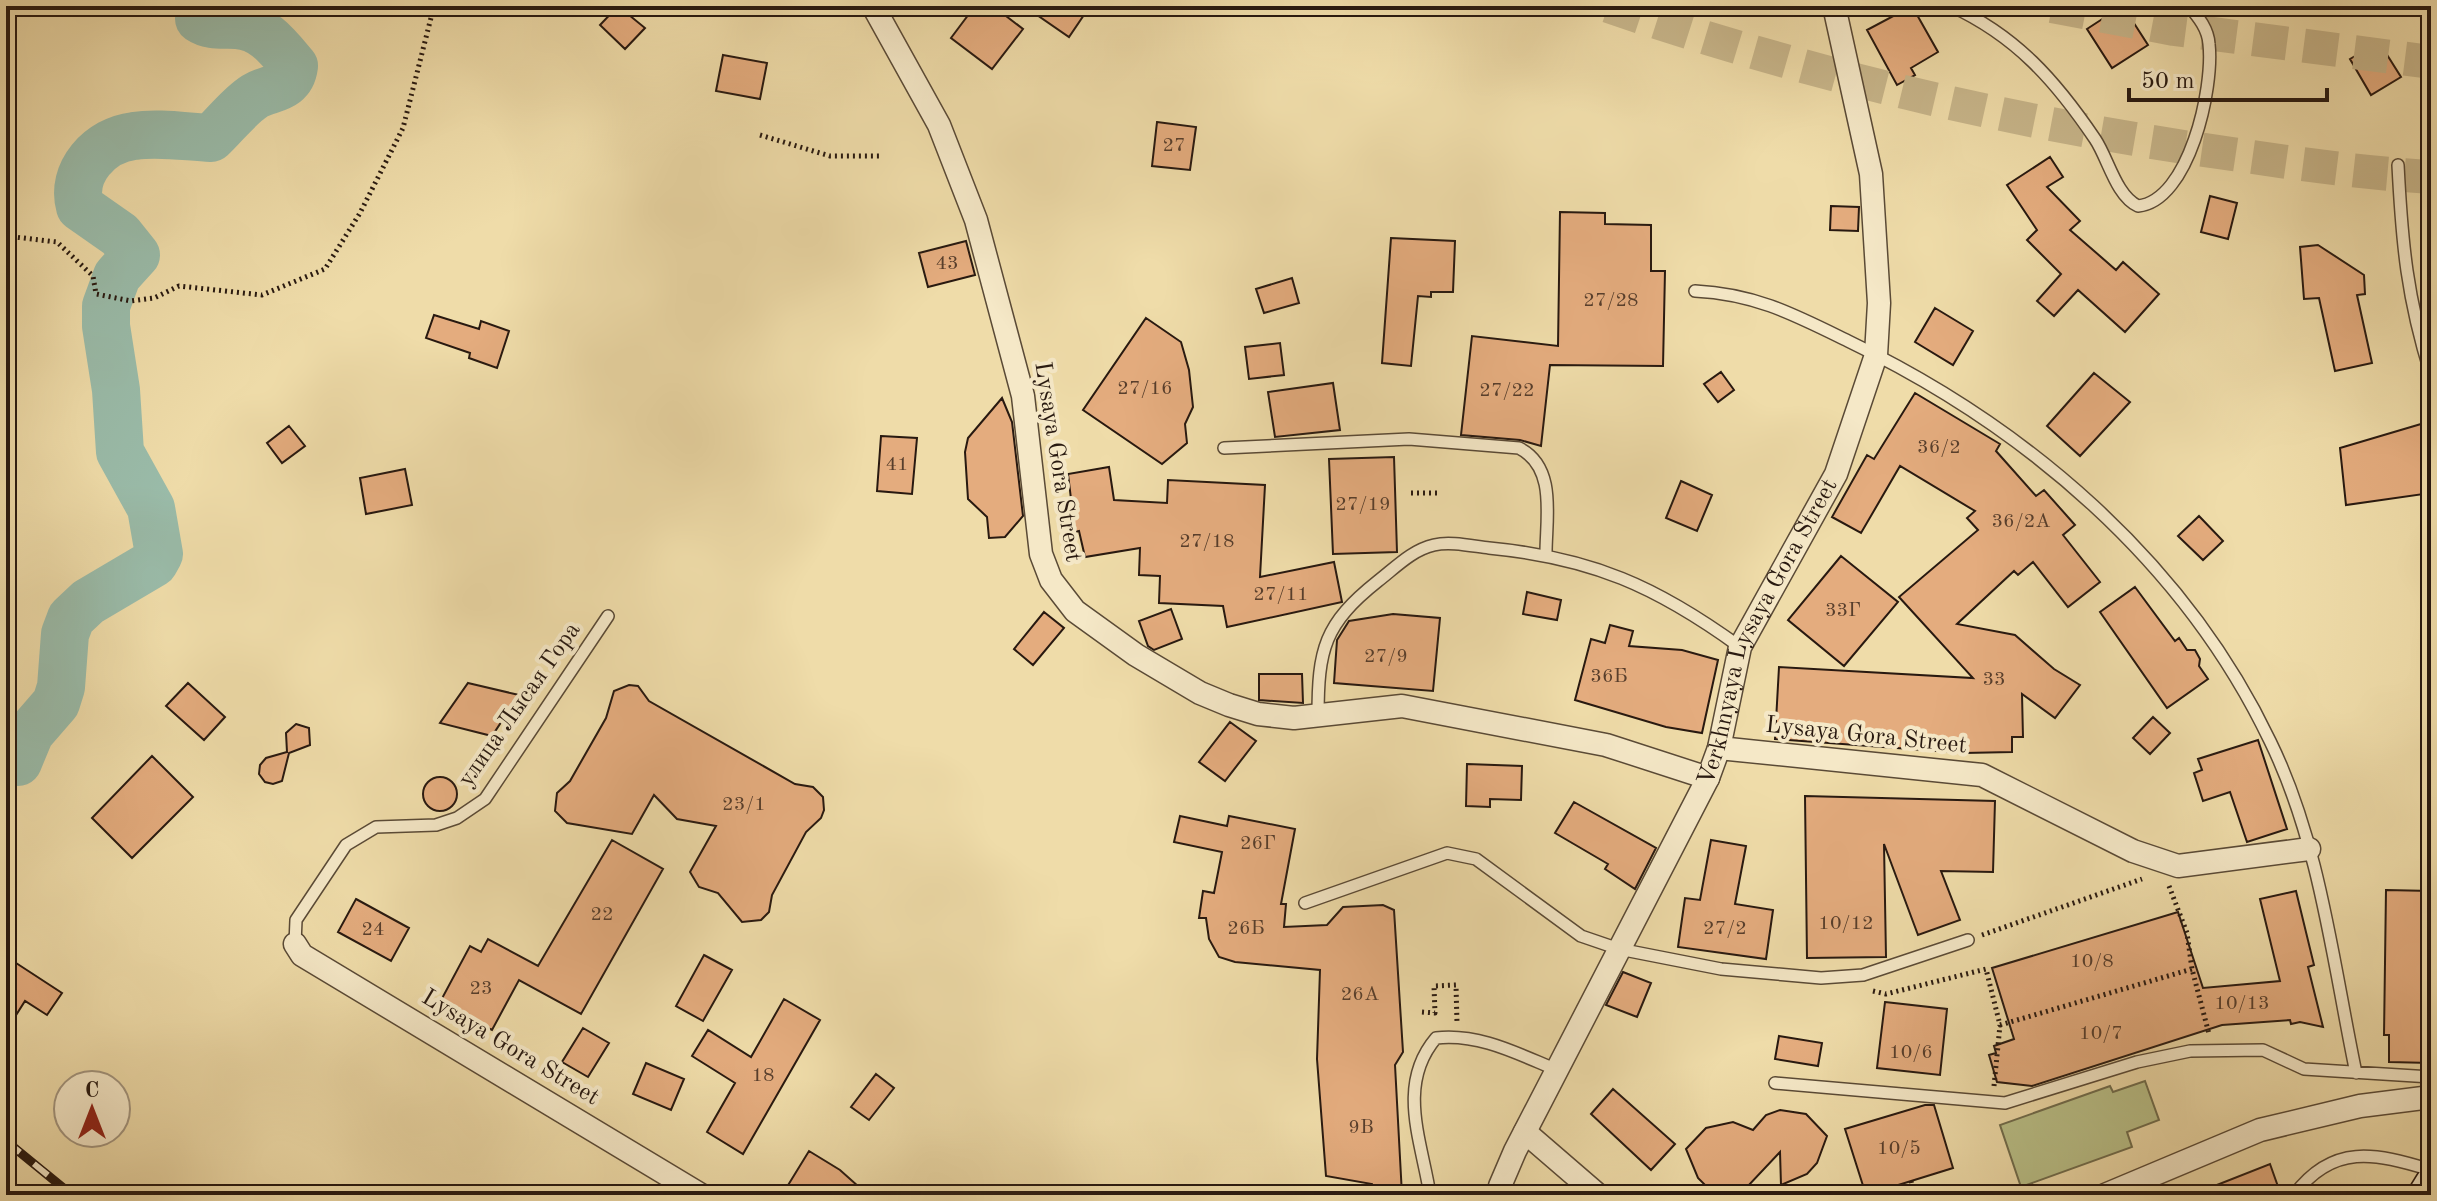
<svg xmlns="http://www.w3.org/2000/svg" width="2437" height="1201" font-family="'Old Standard TT',serif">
<rect width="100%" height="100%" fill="#efdca9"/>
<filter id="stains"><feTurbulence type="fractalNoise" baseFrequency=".0025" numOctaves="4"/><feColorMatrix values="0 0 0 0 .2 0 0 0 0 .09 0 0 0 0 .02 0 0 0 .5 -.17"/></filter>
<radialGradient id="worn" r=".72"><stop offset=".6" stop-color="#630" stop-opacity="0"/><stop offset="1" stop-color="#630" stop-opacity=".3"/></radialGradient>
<path fill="#b9c088" stroke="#706c4c" stroke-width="2" d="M2145,1081l14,39 -32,12 5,15 -111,40 -21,-62 110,-39 3,6z"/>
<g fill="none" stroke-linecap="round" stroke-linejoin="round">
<path stroke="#9abcaa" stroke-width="48" d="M18,762l12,-29 26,-30 5,-16 4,-53 6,-16 17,-16 66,-39 5,-9 -8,-46 -31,-56 -4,-62 -10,-64v-20l11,-30 19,-21 -16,-20 -40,-28c-10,-35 20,-67 54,-71 25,-4 53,1 77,2 14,-13 28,-32 44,-42 15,-9 36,-6 39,-30 -16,-19 -30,-39 -57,-41 -14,-1 -26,2 -38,-6l1,-13"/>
</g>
<path fill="#e4ac7e" stroke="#281910" stroke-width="2" d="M618,6l27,22 -20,21 -25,-24z
M975,6h18l30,23 -31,40 -41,-31z
M1024,6h66l-21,31z
M1912,6l26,46 -27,16 4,7 -18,10 -30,-55z
M2112,6h17l1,11 18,28 -36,23 -25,-39 23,-15z
M2379,42l22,35 -30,18 -21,-36z
M723,55l44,8 -7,36 -44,-8z
M1157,122l39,5 -6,43 -38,-4z
M2050,157l13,20 -16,10 33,34 -10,9 46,40 7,-8 36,32 -34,38 -47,-42 -24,26 -17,-15 24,-27 -34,-34 10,-10 -30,-45z
M2210,196l27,7 -9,36 -27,-7z
M1831,206l28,1 -1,24 -28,-1z
M1560,212l45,1v11l46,1v46h14l-2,95 -113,-1 -9,81 -21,-6 -59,-5 11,-99 86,10z
M1391,238l64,3 -2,51h-22v5l-13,-1 -7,70 -29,-3z
M966,241l9,34 -47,12 -9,-34z
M2318,245l46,30 1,19 -8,1 15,68 -37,8 -16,-73 -15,1 -4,-52z
M1292,278l7,25 -35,10 -8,-24z
M1935,308l38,23 -20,34 -38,-23z
M434,315l45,14 2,-8 28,10 -12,37 -28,-10 1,-5 -44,-15z
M1146,318l35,24 8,28 4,37 -8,17 2,19 -25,21 -79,-54z
M1280,343l4,32 -35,4 -4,-32z
M1721,372l13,18 -16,12 -14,-18z
M2094,373l36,29 -50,54 -33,-30z
M1333,383l7,47 -65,7 -7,-45z
M1915,393l85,51 -4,7 40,45 8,-6 31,35 -12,10 37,47 -32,25 -35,-45 -15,13 -4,-4 -57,53 58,11 39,34 26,16 -25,33 -33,-24 1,43h-11v15l-48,1 -189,-14 4,-72 194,11 -74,-81 79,-67 -11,-12 8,-7 -75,-45 -39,67 -29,-16 35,-62 7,4z
M1002,398l10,24 11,94 -18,21 -16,1 -2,-21 -19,-18 -3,-47 3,-14z
M2421,424l10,21v48l-85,12 -6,-57z
M289,426l16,20 -23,17 -15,-20z
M881,436l36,2 -5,56 -35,-3z
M1394,457l3,95 -64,2 -4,-95z
M1109,467l5,33 53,3 1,-23 97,5 -5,92 74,-15 8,40 -115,25 -4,-21 -64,-3 1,-27 -21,-1 1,-27 -55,9 -6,-26 -4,1 -7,-58z
M405,469l7,36 -46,9 -6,-36z
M1681,481l31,14 -15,36 -31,-13z
M2199,516l24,25 -20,19 -25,-24z
M1841,556l57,46 -54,64 -56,-46z
M2135,587l40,54 4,-3 8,12h8l5,9 -1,7 9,13 -41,29 -67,-96z
M1527,592l34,8 -4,20 -34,-6z
M1171,609l11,30 -28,11 -6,-4 -9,-25z
M1044,612l20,16 -31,37 -19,-16z
M1393,614l47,4 -7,73 -99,-8 3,-43 12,-19z
M1610,625l23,6 -4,15 53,4 36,10 -16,73 -36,-6 -91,-27 16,-61 14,4z
M1259,674h43l1,29 -44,-3z
M188,683l37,34 -21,23 -38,-34z
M468,683l51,12 -27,41 -52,-13z
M629,685l9,1 11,15 146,83 18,3 10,10 1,13 -3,8 -15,14 -34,63 -3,17 -8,8 -19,2 -24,-29 -19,-6 -9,-15 26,-46 -39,-7 -23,-24 -22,39 -65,-11 -12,-12 2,-18 13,-12 36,-63 8,-27z
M2153,717l17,16 -20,21 -17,-16z
M1230,722l26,19 -31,40 -26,-19z
M296,724l13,4 1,17 -21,8 -7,28 -9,3 -8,-2 -6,-8 1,-9 6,-7 21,-6 -1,-19z
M2258,740l29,89 -40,13 -17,-50 -27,9 -9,-28 8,-3 -4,-11z
M152,756l41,41 -61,61 -40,-40z
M1467,764l55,2 -1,34 -31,-1v8l-24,-1z
M423 794a17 17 0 1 1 34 0a17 17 0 1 1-34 0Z
M1805,796l190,5 -2,71 -52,-1 19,49 -42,15 -34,-91 2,113 -79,1z
M1574,802l82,46 -21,41 -30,-20 3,-5 -53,-31z
M1180,816l47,10 2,-10 66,13 -14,75h5l-2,23 43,-2 16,-18 40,-2 11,5 9,142 -8,13 7,130h-29l-1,-11 -46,-8 -9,-117 3,-89 -85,-8 -16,-5 -10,-18 -3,-21h-7l4,-27 11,2 8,-41 -48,-10z
M612,840l51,29 -82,145 -62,-34 -27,50 -53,-26 31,-58 11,6 7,-13 50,27z
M1711,840l35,6 -11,58 38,6 -7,49 -88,-12 7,-49 15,2z
M2386,890l45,1v172l-42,-1v-27h-5z
M2296,891l18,74 -6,2 15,60 -23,-5 -9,2 -1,-4 -68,5 -190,61 -35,-4 -8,-27 7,-2 -2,-7 20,-7 -22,-71 186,-56 25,76 77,-7 -20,-82z
M356,899l53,29 -18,33 -53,-29z
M704,955l28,15 -29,51 -27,-15z
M13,961l49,32 -15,22 -22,-14 -19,30v-59z
M1623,972l28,11 -14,34 -31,-12z
M784,999l36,21 -77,134 -36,-22 28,-49 -43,-27 16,-26 43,27z
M1885,1002l62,7 -7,66 -63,-7z
M583,1028l26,15 -21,34 -26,-15z
M1779,1036l43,7 -4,23 -43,-7z
M646,1063l38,16 -13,31 -38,-16z
M876,1074l18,14 -25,32 -18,-13z
M1613,1089l62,55 -24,26 -60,-56z
M1925,1105h9l19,63 -87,27 -21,-66z
M1780,1110l26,4 21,22 -10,27 -10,11 -26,11 -1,-33 -32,34 -19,9 -22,-8 -9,-9 -12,-29 20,-21 27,-6 20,8 13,-15z
M809,1151l31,19 28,25h-86z
M2270,1164l11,31h-87v-1z"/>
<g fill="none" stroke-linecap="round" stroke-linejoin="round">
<path stroke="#c7b58a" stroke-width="34" stroke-dasharray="34 17" stroke-linecap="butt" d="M1608,6c206,70 408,118 624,148 67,10 132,19 199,23
M2052,6l122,23 257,33"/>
<defs>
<path id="lane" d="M1951,6c65,30 104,74 144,133 13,19 21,57 43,67 51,-5 76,-118 71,-162 -1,-15 -10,-26 -20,-38
M2398,165c4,79 9,133 33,210
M1695,291c61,3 100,24 153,50 177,85 336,220 422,400 50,102 63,222 86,332
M1224,448l185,-9 110,9c38,19 27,70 27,105
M1318,717c0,-68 6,-93 60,-136 18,-14 34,-31 56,-36 16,-4 38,1 55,3 103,10 167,38 251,99
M1305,903l142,-50 29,6 105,77 38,13 102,20 100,9 42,-3 105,-35
M295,944l1,-24 50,-75 30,-18 60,-2 21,-7 28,-19 123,-183
M1775,1083l230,20 132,-41 53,-11 73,-1 41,19 127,8
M1430,1195c-8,-53 -34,-110 6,-157 43,-5 82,16 121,32
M2294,1195c39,-52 81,-42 137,-25"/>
<g id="street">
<path d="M873,6l66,119 37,95 47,176 18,158 10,26 24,31 61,44 64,38 29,12 29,9 36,4 108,-12 204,39 102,33"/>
<path d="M1719,748l263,27 151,76 45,15 131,-17"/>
<path d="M295,944l7,11 399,240"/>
<path d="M1525,1132l73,63"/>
<path id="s1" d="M1501,1195l-1,-9 15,-35 193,-373 11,-30 21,-101 96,-173 40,-119 3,-52 -8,-129 -37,-168"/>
<path d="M2105,1195l155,-65 100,-24 71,-9"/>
</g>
<path id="secondary" d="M2423,1195l8,-13"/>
</defs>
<use href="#lane" stroke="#5a4a36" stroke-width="14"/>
<use href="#street" stroke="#5a4a36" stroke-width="25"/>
<use href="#secondary" stroke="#281910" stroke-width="33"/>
<path stroke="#281910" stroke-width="5" stroke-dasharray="2 4" stroke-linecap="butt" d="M760,135l70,21h49
M6,236l51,6 36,34 3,18 35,7 23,-3 25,-12 83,9 63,-26 35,-56 43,-85 31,-122
M1411,493h28
M2169,886l18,47 5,36 17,65
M1982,935l160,-56
M1873,991l13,3 100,-25 14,56 192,-56
M1422,1012l13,1 -1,-27 22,-1 1,38
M1994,1086l6,-61
M1911,1181l3,14"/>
<use href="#lane" stroke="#f5e8c7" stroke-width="11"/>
<use href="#street" stroke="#f5e8c7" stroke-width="22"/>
<use href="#secondary" stroke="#f5e8c7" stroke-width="30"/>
<defs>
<path id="rail" d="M6,1141l66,54"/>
</defs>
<use href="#rail" stroke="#281910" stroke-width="9"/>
<use href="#rail" stroke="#f5e8c7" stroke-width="6" stroke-dasharray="18" stroke-linecap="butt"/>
</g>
<g text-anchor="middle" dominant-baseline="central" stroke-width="8" stroke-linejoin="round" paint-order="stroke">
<g font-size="20" fill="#573e2c">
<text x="1174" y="146">27</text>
<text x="947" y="264">43</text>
<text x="1611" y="301">27/28</text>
<text x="1145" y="389">27/16</text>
<text x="1507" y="391">27/22</text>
<text x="1939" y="448">36/2</text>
<text x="897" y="465">41</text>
<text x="1363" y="505">27/19</text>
<text x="2021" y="522">36/2А</text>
<text x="1207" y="542">27/18</text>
<text x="1281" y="595">27/11</text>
<text x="1843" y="611">33Г</text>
<text x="1386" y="657">27/9</text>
<text x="1609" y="677">36Б</text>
<text x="1994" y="680">33</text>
<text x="744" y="805">23/1</text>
<text x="1258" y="844">26Г</text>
<text x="602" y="915">22</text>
<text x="1846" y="924">10/12</text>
<text x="1246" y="929">26Б</text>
<text x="1725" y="929">27/2</text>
<text x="373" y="930">24</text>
<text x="2092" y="962">10/8</text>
<text x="481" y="989">23</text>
<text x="1360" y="995">26А</text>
<text x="2242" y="1004">10/13</text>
<text x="2101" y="1034">10/7</text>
<text x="1911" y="1053">10/6</text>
<text x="763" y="1076">18</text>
<text x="1361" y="1128">9В</text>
<text x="1899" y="1149">10/5</text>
</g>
<g font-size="24" fill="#281910" stroke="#f5e8c7">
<text transform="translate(1057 462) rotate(81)">Lysaya Gora Street</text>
<text stroke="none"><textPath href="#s1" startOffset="626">Verkhnyaya Lysaya Gora Street</textPath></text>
<text transform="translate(520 705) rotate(-55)">улица Лысая Гора</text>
<text transform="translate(1866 736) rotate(6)">Lysaya Gora Street</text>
<text transform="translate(510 1048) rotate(31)">Lysaya Gora Street</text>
</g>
</g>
<rect width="2437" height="1201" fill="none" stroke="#efdca9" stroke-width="32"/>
<rect x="8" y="8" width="2421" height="1185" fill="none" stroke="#281910" stroke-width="4"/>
<rect x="16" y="16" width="2405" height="1169" fill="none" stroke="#281910" stroke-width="2"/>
<g transform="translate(92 1109)"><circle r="38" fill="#f5e8c7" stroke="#a3957e" stroke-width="2"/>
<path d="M0-6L14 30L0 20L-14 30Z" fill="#8f2418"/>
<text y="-12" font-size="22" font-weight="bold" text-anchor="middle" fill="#281910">С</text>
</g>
<path d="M2129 88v12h198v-12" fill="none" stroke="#281910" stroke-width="4"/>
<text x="2141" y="88" font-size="24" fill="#281910" stroke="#f5e8c7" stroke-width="6" paint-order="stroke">50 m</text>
<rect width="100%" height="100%" filter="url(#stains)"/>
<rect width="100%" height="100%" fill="url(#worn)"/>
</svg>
